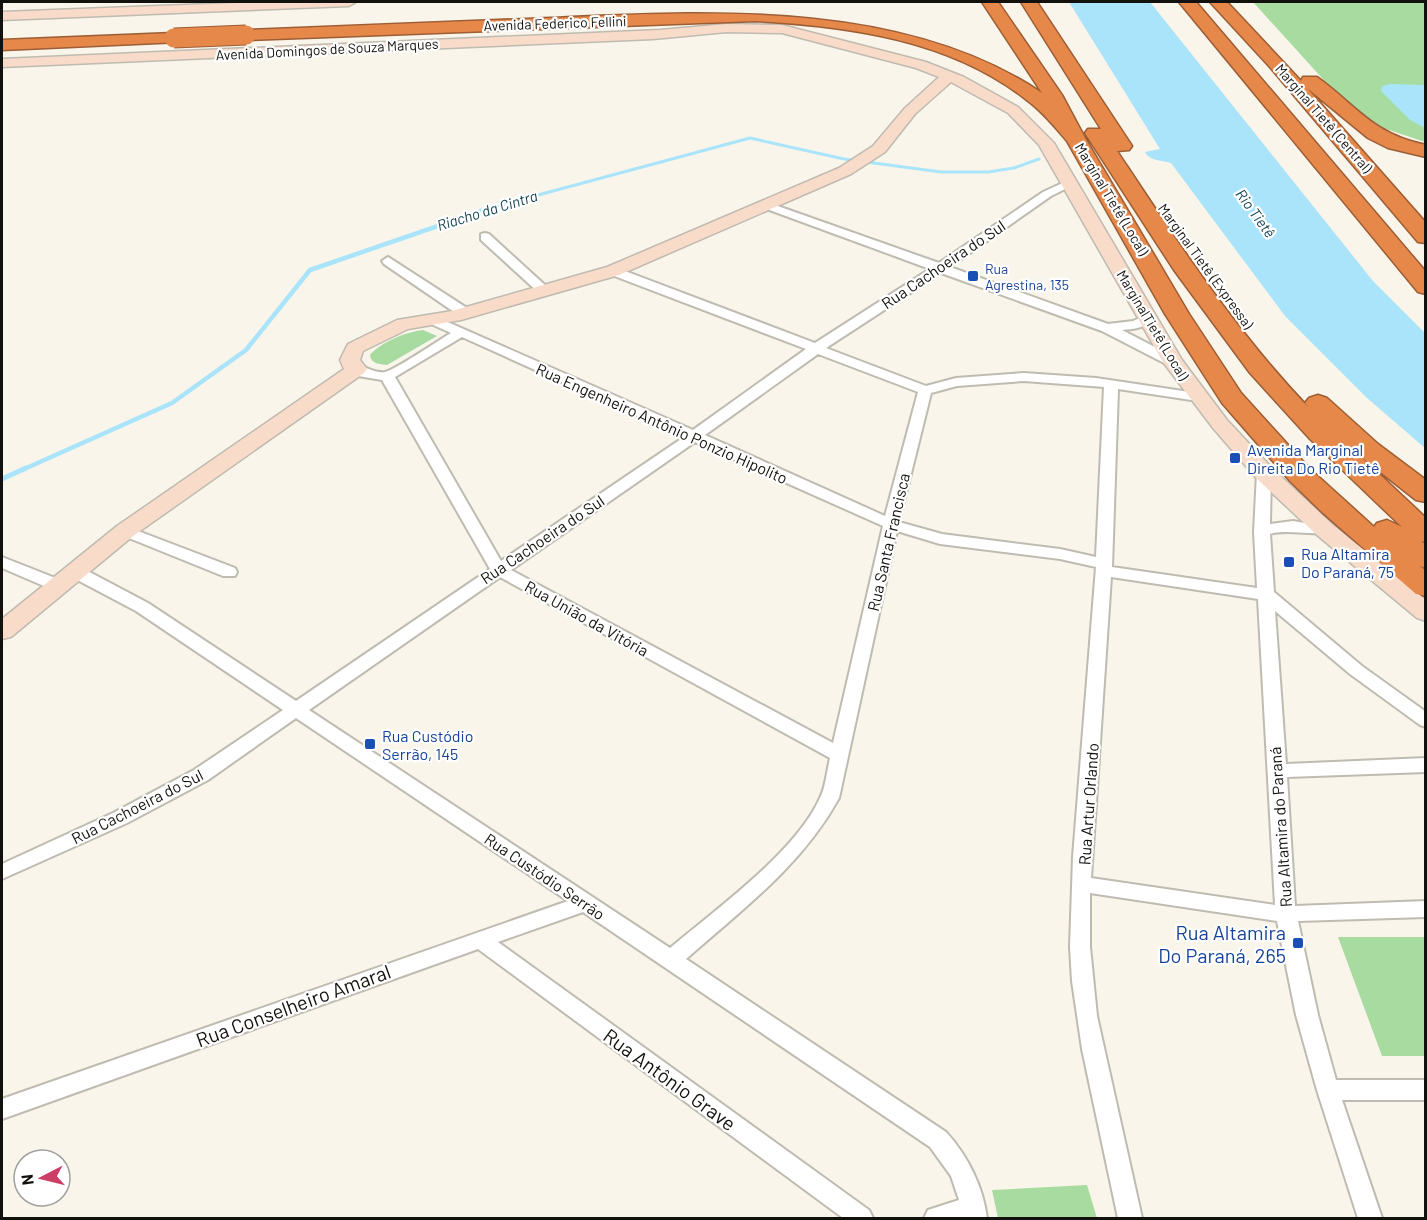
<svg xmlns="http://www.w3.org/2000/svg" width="1427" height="1220" font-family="Barlow,sans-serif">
<rect width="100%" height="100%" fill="#f9f5ea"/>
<path fill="#a7dba0" d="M1253,2h172v140l-42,-14 -32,-18z
M423,330l14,6 -50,29c-8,-1 -16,-1 -17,-10 11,-13 36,-23 53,-25z
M1338,937h87v119h-43z
M1087,1185l10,33h-99l-6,-28z"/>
<path fill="#a9e4fb" d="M1069,2h81l223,279 52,52v115l-58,-50 -82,-82 -114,-153c-10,-3 -22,-2 -26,-11l15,-3z
M1390,84l35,1v43l-15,-8 -29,-29 1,-5z"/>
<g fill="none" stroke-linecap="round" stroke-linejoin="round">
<path stroke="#a9e4fb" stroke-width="3" d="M490,208l260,-70 94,21 97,13h47l26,-4 25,-9"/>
<path stroke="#a9e4fb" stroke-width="4.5" d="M22,470l150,-67 74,-53 64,-80 186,-64"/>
<path stroke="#a9e4fb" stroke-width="5" d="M2,479l24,-11"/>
<defs>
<path id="street" d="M1069,180l6,3 -2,2 -22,11 -101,71 158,57 25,-3 14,-6 5,1 2,3c-9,9 -20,10 -32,11l56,29 2,3 -2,3h-10l-66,-34 -161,-58 -115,75 100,38 30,-8 68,-5 72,5 107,16 2,3 -2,3 -5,1 -80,-12 -6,178 145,21 -3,-56 3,-59 7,-4 7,4 -1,51 23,-3 37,6 3,3c-8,8 -47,-2 -63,4l4,58 88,74 64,46v15l-6,-2 -70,-51 -75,-63 11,153 140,-6v14l-139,5 8,129 131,-5v16l-128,4 20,94 18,65h90v20h-84l40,118h-24l-41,-128 -21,-75 -19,-94 -187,-28v54l7,69 45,202h-24l-36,-169 -10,-68 -2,-34 3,-90 23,-290 -36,-8 -120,-15 -43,-13 -58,267c-37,67 -96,111 -153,161l260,173c22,24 37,55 41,86h-63l4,-8 31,-10 -8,-24 -21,-29 -347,-235 -85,30 371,268 4,8h-30l-365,-269 -476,170v-20l566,-198 -272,-183 -88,62 -81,43 -125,56v-15l111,-51 81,-43 89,-60 -147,-99 -68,-36 -2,-4 2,-4h12l68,36 148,98 194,-132 -108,-189 -24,-4 -8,-7 2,-3c11,-3 21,8 33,6 10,-2 54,-32 66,-39l-22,-10 -2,-3 2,-3 5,-1 259,114 113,-81 -197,-75 -2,-3 2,-3h8l198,75 115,-74 -166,-61v-4h8l167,59 104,-71zM462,337l222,100 -183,124 -106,-184zM818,354l100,38 -33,124 -180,-81zM1024,381l80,6 -8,170 -36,-8 -118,-15 -43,-12 32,-129 26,-7zM695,442l188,84 -50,217 -322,-173zM500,577l330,181c-3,12 -4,28 -10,40 -24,54 -105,112 -150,150l-361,-238zM1111,577l147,22 17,306 -184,-27z
M485,233l4,1 58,53 2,3 -2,3h-8l-58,-53v-6z
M388,257l82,53 1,3 -1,3h-10l-76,-52 -2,-3z
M125,526l110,42 2,4 -2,4h-12l-104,-42 -2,-3 2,-3z
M2,557l61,24 2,4 -2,4h-12l-49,-21z"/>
<path id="secondary" d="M260,2h96l-7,4 -347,14v-8z
M727,24l55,1 144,37 38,15 54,30 36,36 128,217 45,60 45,48 61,57 93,75v21l-9,-3 -100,-83 -61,-57 -43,-50 -50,-66 -124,-217 -31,-32 -57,-31 -36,32 -30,38 -34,22 -232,101 -158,45 -53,9 -45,22 -3,9 7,9 -3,4 -231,163 -122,101 -9,2v-20l115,-93 227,-157 -4,-9 8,-16 49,-24 55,-9 155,-44 232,-99 34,-22 32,-38 34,-31 -23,-9 -134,-35 -55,-1 -74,7 -651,28v-8l658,-29z"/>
<path id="highway" d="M982,2h16l64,93 23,43 104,176 52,79 69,76 64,58 3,-4 10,-3 15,7 -92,-88 -60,-66 -76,-103 -89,-137 3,-4h13l-80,-127h16l95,144 -3,4 -12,1c59,89 117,179 192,257l-4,-5 4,-5 9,-3 9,3 51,46 48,36v22l-10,-2 -56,-44 -50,-47 116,109v24l-5,-1 5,4v23l-6,-2 6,5v25l-10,-2 -94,-82 -32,-31 -68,-78 -57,-89 -98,-173c-12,-14 -24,-29 -39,-40 -76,-61 -178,-75 -273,-80l-509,19 -6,-1 -3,-4 3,-4 6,-1c101,-4 203,-8 304,-12 162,-7 354,-18 492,75z
M1179,2h17l230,270v22l-8,-2z
M1210,2h17l74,79 2,-4h14c40,29 55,57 109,68v12l-38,-9 -20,-10 -61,-50 119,135v20l-8,-1 -149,-176z
M174,33l6,1 3,4 -3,4 -178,8v-10z"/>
</defs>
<use href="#street" stroke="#bfbbb1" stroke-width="4"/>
<use href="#secondary" stroke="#bfbbb1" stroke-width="3"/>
<use href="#highway" stroke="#9c5e35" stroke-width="3"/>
<use href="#street" fill="#fff" fill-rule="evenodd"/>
<use href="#secondary" fill="#f8dbc9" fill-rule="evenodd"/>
<use href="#highway" fill="#e7884b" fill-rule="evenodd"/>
<defs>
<path id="highway-bridge" d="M174,38l72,-3"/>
</defs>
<use href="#highway-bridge" stroke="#9c5e35" stroke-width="21" stroke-linecap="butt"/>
<use href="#highway-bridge" stroke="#e7884b" stroke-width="19"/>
</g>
<g fill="#1a4fb4" stroke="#fff" stroke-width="2">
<rect x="967" y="270" width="12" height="12" rx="3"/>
<rect x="1229" y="452" width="12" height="12" rx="3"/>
<rect x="1283" y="556" width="12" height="12" rx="3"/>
<rect x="364" y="738" width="12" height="12" rx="3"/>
<rect x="1292" y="937" width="12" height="12" rx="3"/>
</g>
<g text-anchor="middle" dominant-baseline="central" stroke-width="4.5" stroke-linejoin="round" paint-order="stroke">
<g font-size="14" fill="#12110d" stroke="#fff">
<text transform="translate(555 23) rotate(-2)">Avenida Federico Fellini</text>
<text transform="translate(327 49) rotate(-3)">Avenida Domingos de Souza Marques</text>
<text transform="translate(1324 118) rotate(49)">Marginal Tietê (Central)</text>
<text transform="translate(1112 199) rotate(59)">Marginal Tietê (Local)</text>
<text transform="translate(1206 266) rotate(54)">Marginal Tietê (Expressa)</text>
<text transform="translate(1153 325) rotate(59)">MarginalTietê (Local)</text>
</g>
<g font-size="14" fill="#164399" stroke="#fff" text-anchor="start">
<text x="985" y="268">Rua<tspan x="985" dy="16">Agrestina, 135</tspan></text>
</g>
<g font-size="15" font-style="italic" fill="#134353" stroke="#fff">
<text transform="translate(487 210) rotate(-17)">Riacho da Cintra</text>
<text transform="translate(1256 213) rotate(54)">Rio Tietê</text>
</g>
<g font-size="16" fill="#12110d" stroke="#fff">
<text transform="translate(943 264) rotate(-34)">Rua Cachoeira do Sul</text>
<text transform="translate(662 423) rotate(24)">Rua Engenheiro Antônio Ponzio Hipolito</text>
<text transform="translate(542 539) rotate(-34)">Rua Cachoeira do Sul</text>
<text transform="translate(888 542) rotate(-77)">Rua Santa Francisca</text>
<text transform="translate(587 618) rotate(29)">Rua União da Vitória</text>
<text transform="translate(1088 804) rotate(-86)">Rua Artur Orlando</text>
<text transform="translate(137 806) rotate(-27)">Rua Cachoeira do Sul</text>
<text transform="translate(1280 827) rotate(-94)">Rua Altamira do Paraná</text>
<text transform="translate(545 876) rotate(34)">Rua Custódio Serrão</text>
</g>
<g font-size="16" fill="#164399" stroke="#fff" text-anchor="start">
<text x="1247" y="449">Avenida Marginal<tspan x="1247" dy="18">Direita Do Rio Tietê</tspan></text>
<text x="1301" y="553">Rua Altamira<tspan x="1301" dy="18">Do Paraná, 75</tspan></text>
<text x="382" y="735">Rua Custódio<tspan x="382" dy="18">Serrão, 145</tspan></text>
</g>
<g font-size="20" fill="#164399" stroke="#fff" text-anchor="end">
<text x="1286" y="932">Rua Altamira<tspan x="1286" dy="23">Do Paraná, 265</tspan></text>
</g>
<g font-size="20" fill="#12110d" stroke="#fff">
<text transform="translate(293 1005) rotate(-20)">Rua Conselheiro Amaral</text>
<text transform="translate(670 1079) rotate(36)">Rua Antônio Grave</text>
</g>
</g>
<rect width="1427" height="1220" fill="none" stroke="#12110d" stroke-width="6"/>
<g transform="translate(42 1178) rotate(263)"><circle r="28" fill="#ffffff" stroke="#a0a09e" stroke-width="1.5"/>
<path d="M0-4.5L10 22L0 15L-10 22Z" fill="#cd3e67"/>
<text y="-9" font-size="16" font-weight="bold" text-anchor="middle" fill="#12110d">N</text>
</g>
</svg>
